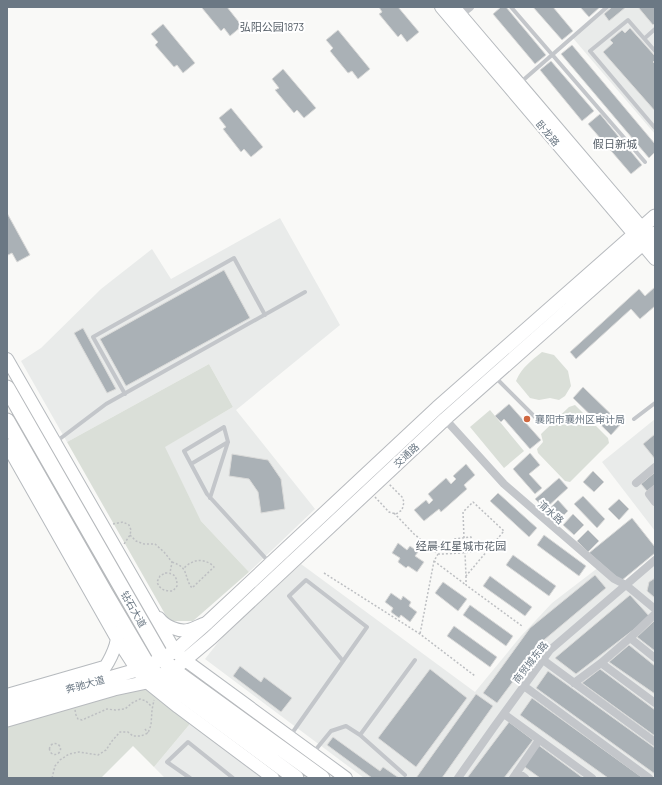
<svg xmlns="http://www.w3.org/2000/svg" width="662" height="785" font-family="Barlow,'Noto Sans SC',sans-serif">
<rect width="100%" height="100%" fill="#f9f9f7"/>
<path fill="#e9ebea" d="M607,7h48v127l-83,-97z
M280,218l60,107 -104,85 79,99 -66,63 -48,-51 -37,-74 69,-40 -24,-43 -142,78 -46,-81 20,-13 60,-59 51,-40 19,30z
M655,419v112l-53,-69z
M655,560v218h-291l-159,-119 22,-28 74,-67 174,128 46,-56 31,-33 47,-36 27,18z
M194,719l79,59h-108l-11,-11z"/>
<path fill="#dadfd8" d="M542,352l12,3 14,16 3,15 -6,10 -6,4 -9,-2 -11,2 -9,-2 -14,-17c6,-14 15,-20 26,-29z
M209,364l24,43 -68,40 36,74 48,51 -56,49h-24l-102,-179z
M575,405l33,33 1,5 -39,39 -5,-1 -27,-28 -1,-4 6,-7 -2,-8 28,-27z
M490,410l34,41 -20,17 -34,-41z
M144,689h4l46,30 -40,48 -21,-21 -32,32h-94v-58z"/>
<path fill="#aab1b6" stroke="#dadad9" d="M204,7h23l15,19 -12,10 -6,-8 -3,3 -19,-23z
M379,7h19l21,25 -12,10 -6,-8 -3,3 -19,-23 3,-2z
M501,7h5l40,48 -11,9 -42,-50z
M533,7h20l20,24 -11,9z
M580,7h20l-11,10z
M612,7h14l-17,14 -5,-7z
M638,7h17v16l-2,2z
M163,24l32,39 -12,10 -6,-8 -3,2 -19,-22 3,-3 -7,-8z
M630,28l25,28v4l-2,2 2,2v47l-52,-59 10,-9 -3,-3 12,-10 3,3z
M338,30l32,39 -12,10 -6,-8 -4,2 -18,-22 3,-3 -7,-8z
M572,45l83,99v8l-6,6 -88,-104z
M551,61l43,50 -12,10 -42,-51z
M283,69l33,39 -12,10 -7,-8 -3,3 -19,-23 4,-2 -7,-9z
M231,108l32,39 -12,10 -7,-8 -3,3 -18,-23 3,-2 -7,-9z
M600,114l42,51 -11,9 -43,-50z
M7,213l23,42 -13,7 -5,-9 -4,2 -1,-2z
M224,270l26,48 -124,68 -26,-47z
M655,287v19l-15,13 -9,-10 -55,50 -6,-7 69,-63 6,7z
M83,328l33,61 -9,4 -33,-60z
M583,387l38,37 -10,11 -38,-37z
M509,404l32,36 -11,9 -26,-30 -3,3 -6,-6z
M655,434v25l-12,-15z
M530,453l10,12 -11,9 13,14 -7,6 -22,-25z
M232,454l36,6 13,19 4,30 -24,4 -3,-21 -9,-13 -20,-3z
M466,464l9,11 -11,10 3,4 -26,23 -2,-3 -15,12 -10,-11 12,-10 3,4 4,-4 -5,-6 18,-16 5,6 5,-5 -3,-3z
M593,471l11,11 -10,10 -11,-10z
M655,472v13l-8,6 -6,-7z
M559,478l9,10 -23,21 -10,-10z
M498,493l39,35 -8,9 -39,-36z
M583,496l22,23 -8,9 -23,-24z
M619,499l10,10 -10,11 -11,-11z
M558,500l10,11 -10,10 -11,-10z
M573,514l11,11 -10,10 -11,-10z
M632,518l23,29v6l-34,28 -32,-28z
M588,530l11,11 -11,11 -11,-11z
M544,535l42,31 -7,10 -42,-31z
M398,543l9,7 3,-4 8,6 -3,4 9,6 -7,10 -9,-6 -2,2 -8,-6 2,-4 -8,-5z
M513,555l43,31 -7,10 -43,-31z
M595,575l11,13 -62,52 -47,63 -14,-10 47,-65z
M490,576l42,31 -7,9 -42,-30z
M655,578v20l-8,-7 2,-9z
M443,582l24,17 -9,12 -23,-18z
M391,593l10,7 2,-4 8,6 -2,4 8,6 -7,10 -9,-7 -2,3 -8,-6 2,-4 -8,-6z
M630,595l20,22 -74,57 -21,-16z
M470,605l43,31 -7,10 -43,-31z
M655,620v31l-18,-14z
M454,626l43,31 -7,10 -43,-31z
M629,645l26,21v28l-46,-32z
M240,666l21,16 3,-5 28,21 -11,14 -48,-36z
M430,669l37,29 -51,69 -38,-29z
M600,669l55,41v26l-73,-53z
M548,671l107,77v26l-119,-86z
M476,694l17,12 -51,72h-26z
M532,698l111,80h-35l-88,-63z
M509,722l24,18 -29,38h-37z
M333,737l47,34 3,-4 16,11h-27l-45,-33z
M537,744l46,34h-43l-18,-13z"/>
<g fill="none" stroke-linecap="round" stroke-linejoin="round">
<defs>
<path id="secondary" d="M441,7l214,252
M454,7l201,236
M7,359l168,292 10,9 161,118
M7,445l110,194 20,31 10,12 31,25 95,71
M159,618c6,8 19,14 29,12 5,-1 10,-4 15,-6
M87,682c4,-2 9,-4 11,-6 9,-9 20,-30 19,-42
M7,695l97,-28"/>
<path id="primary" d="M7,707l130,-37 11,-4 27,-15 33,-29 229,-214 218,-192
M7,720l107,-31 33,-7 26,-12 38,-32 234,-219 210,-186"/>
<path id="highway" d="M7,388l155,270 11,12 149,108
M7,421l98,172 43,73 11,11 137,101"/>
</defs>
<use href="#secondary" stroke="#b6babe" stroke-width="14"/>
<use href="#primary" stroke="#b7babe" stroke-width="15"/>
<use href="#highway" stroke="#b6b9bc" stroke-width="17"/>
<path stroke="#bdbfc2" stroke-width="1.5" stroke-dasharray="2 2" stroke-linecap="butt" d="M375,497l14,15 7,2 6,-4 2,-8 -2,-5 -13,-13
M394,513l20,21 24,20 -4,7 -14,73
M113,524l10,-2 6,3 2,5 -1,5 -6,9
M130,535l6,6 8,3h11l9,8 8,10 -2,11
M464,538l-1,-26 10,-10 31,29 -38,45 -1,-23
M438,554c11,0 23,-1 34,-2l-1,-15 -17,2 1,14
M434,561l32,24
M172,562c18,6 11,14 20,26l22,-21c-5,-6 -16,-9 -23,-4 -3,1 -6,4 -8,6
M165,573c10,0 12,4 12,13l-4,5c-8,0 -13,-1 -16,-9l3,-6z
M324,573l96,61 55,42
M466,576v9l56,41
M75,710l1,5 2,4 4,1 25,-11 8,1 10,-1 7,-6 8,-4 6,2 6,6
M145,729l3,4
M49.5 749a5.5 5.5 0 1 1 11 0a5.5 5.5 0 1 1-11 0Z
M52,778l3,-12 5,-6 9,-6 10,-2 19,3 8,-5 6,-9 8,-9h8l5,4h8l7,-3 3,-8 1,-15 2,-10"/>
<path stroke="#c3c6ca" stroke-width="4" d="M511,7l134,155
M645,38l10,-9
M655,51l-27,-31 -38,31 65,77
M521,82l86,-75
M495,377l46,46
M125,394l-32,-57 141,-79 31,57
M634,419l21,-16
M57,441l49,-37 199,-112
M191,464l37,-22
M210,498l18,-56 -4,-15 -40,24 23,43 62,68
M360,735l45,40
M290,736l77,-109 -61,-47 -17,16 54,65
M313,753l18,-22 15,-5 14,9 55,-75
M190,778l-23,-16 21,-20 45,36"/>
<path stroke="#c3c6ca" stroke-width="8" d="M461,14l9,-7
M445,419l59,65 110,95 12,6 29,24
M636,483l19,-16
M655,489l-6,5 6,8
M630,638l25,-24
M543,660l112,82
M601,663l29,-25 25,20
M574,683l27,-20 54,40
M524,686l125,92
M504,714l88,64
M517,772l8,6
M458,778l36,-51 56,-77 105,-90
M513,778l26,-38"/>
<use href="#secondary" stroke="#fff" stroke-width="12"/>
<use href="#primary" stroke="#fff" stroke-width="13"/>
<use href="#highway" stroke="#fff" stroke-width="15"/>
</g>
<circle fill="#d0673f" stroke="#fff" stroke-width="1.5" cx="527" cy="419" r="4"/>
<g text-anchor="middle" dominant-baseline="central" stroke-width="4" stroke-linejoin="round" paint-order="stroke">
<g font-size="10" fill="#6b7884" stroke="#fff">
<text transform="translate(548 133) rotate(50)">卧龙路</text>
<text transform="translate(406 455) rotate(-43)">交通路</text>
<text transform="translate(551 512) rotate(41)">淯水路</text>
<text transform="translate(134 609) rotate(60)">钻石大道</text>
<text transform="translate(530 662) rotate(-52)">商贸城东路</text>
<text transform="translate(85 684) rotate(-15)">奔驰大道</text>
</g>
<g font-size="10" fill="#6b7884" stroke="#fff" text-anchor="start">
<text x="535" y="419">襄阳市襄州区审计局</text>
</g>
<g font-size="11" fill="#58616a" stroke="#fff">
<text x="272" y="26">弘阳公园1873</text>
<text x="615" y="143">假日新城</text>
<text x="461" y="545">经晨·红星城市花园</text>
</g>
</g>
<rect width="662" height="785" fill="none" stroke="#6b7884" stroke-width="16"/>
</svg>
